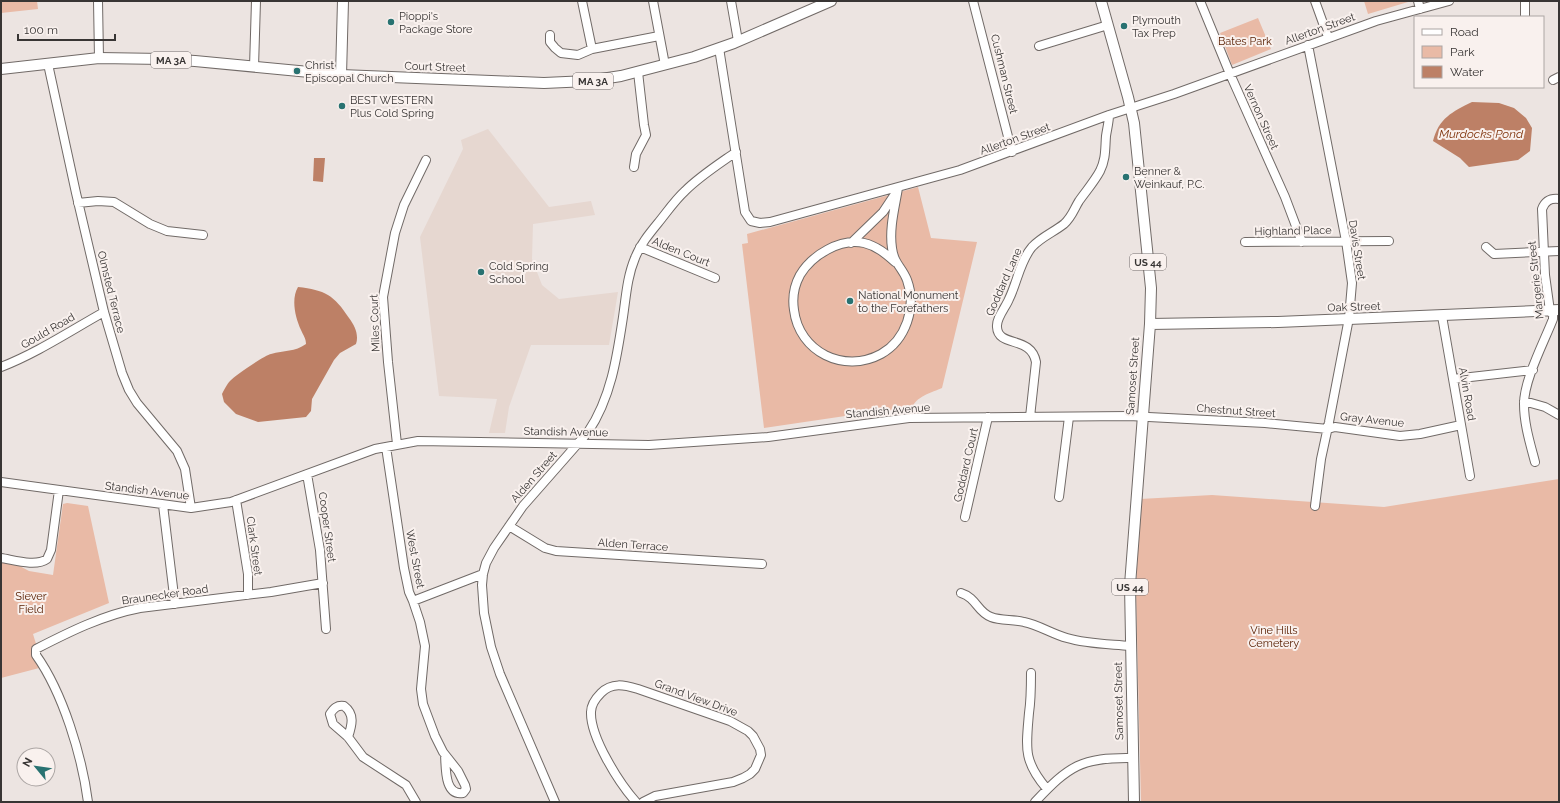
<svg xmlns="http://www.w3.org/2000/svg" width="1560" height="803" font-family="Raleway,sans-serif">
<rect width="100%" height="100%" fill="#ece4e1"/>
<path fill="#e6d7d0" d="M488,129l61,78 42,-6 4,14 -62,9 -1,35 10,26 17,14 59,-7 -9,53h-78l-22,62 -4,26h-16l8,-34 -58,-3 -19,-159 43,-88 -2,-9z"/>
<path fill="#e9baa6" d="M1,1h36l1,8 -37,4z
M1364,1h43l1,1 -40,12z
M1258,18l13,31 -39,16 -12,-32z
M918,187l13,51 46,4 -35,146c-9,4 -28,9 -30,21l-33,2 -115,17 -22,-184 6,-1 -1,-9z
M1559,479v323h-418l-5,-210 4,-93 72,-4 172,12z
M67,503l21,3 21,97 -76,31 10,33 -42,11v-117l13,2 15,8 24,4 10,-71z"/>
<path fill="#bd8066" d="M1472,102l27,1 15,5 12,10 6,10 -2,23 -12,9 -49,7 -9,-9 -27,-17c6,-23 19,-29 39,-39z
M314,158h11l-2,24 -10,-1z
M298,287c27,3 36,8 51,31 6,8 10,17 7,26l-16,9 -6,7 -22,39 -1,12 -5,6 -48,5 -22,-8 -12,-12 -2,-8c2,-4 5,-10 8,-13 4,-5 35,-26 41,-27 13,-4 24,-2 35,-10 0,-6 -3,-9 -5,-14 -6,-13 -10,-31 -3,-43z"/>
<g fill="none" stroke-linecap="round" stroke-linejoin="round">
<defs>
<path id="minor" d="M98,1l1,57
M582,1l10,48
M653,1l12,64
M731,1l7,40
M973,1l39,151
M1200,1l30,73 55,123 17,45
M1315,1l13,36
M1418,1l2,8
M1525,1v16
M550,35v7l5,6 6,5 17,2 14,-6 67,-13
M1308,45l38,196 6,42 -3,35 -20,104 -8,37 -6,47
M1039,46l69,-21
M719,48l26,164 6,9 9,2 10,-1 190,-52 149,-55 65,-21 202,-73 73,-20
M48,64l28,129 28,119 18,61 7,17 8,13 40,48 8,18 6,39
M254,67l2,-66
M1553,80l6,-3
M634,167l2,-13 10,-19 -2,-10 -6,-53
M78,203l20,-2 16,1 36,22 17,7 36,4
M1245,242l144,-1
M851,243l32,-31 12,-18
M640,247l75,31
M1486,247l8,7 65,-3
M895,262c-9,-8 -18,-16 -31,-19 -24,-5 -52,12 -64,32 -6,11 -8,22 -6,35 5,42 50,64 87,44 25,-14 36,-47 26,-74 -5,-13 -13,-16 -15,-32 -3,-20 3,-41 6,-60
M1442,316l28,160
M1,367c36,-14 69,-36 103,-55
M1453,379l80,-9
M1524,401l21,6 14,8
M1030,417l6,-55c-5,-27 -38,-14 -39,-35 -1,-9 9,-20 12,-28 8,-16 11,-38 23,-52 9,-10 22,-15 32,-23 8,-7 10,-15 15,-23 7,-10 15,-19 21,-30 6,-12 5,-22 6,-35 1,-7 3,-14 3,-21
M397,444l-9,-82 -5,-65 12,-64 9,-28 22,-45
M386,447l18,121 5,24 4,9 70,-27
M1535,462c-5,-19 -11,-38 -11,-58 0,-24 20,-62 29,-85v-4l-3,-4 -5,-36 -3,-66c3,-8 8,-11 17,-10
M307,474l13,76 6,79
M1,482l190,26 40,-6 144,-53 43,-8 231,4 119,-8 141,-19 220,-2 136,7 63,6 7,-2 65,9 20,-2 41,-9
M1059,497l10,-80
M236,500l12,74v21
M163,505l12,99
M965,517l23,-100
M509,526l36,22 11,3 206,13
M1,558c13,2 35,9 46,1l4,-9 8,-60
M961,593c16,5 16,19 30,24 10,4 22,2 33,5 15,3 28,12 43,16 20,6 42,6 63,8
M413,601l7,21 5,24 -4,43 2,15 12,32 8,16 15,19 7,14 1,4 -3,4c-19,3 -17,-26 -18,-38
M1031,673c0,13 0,27 -2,40 -3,35 -6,48 18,76
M348,737c4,-12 7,-23 -4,-31 -7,-1 -10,2 -14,8l3,10 15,13 15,20 43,28 10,17
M88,802c-6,-46 -25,-109 -52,-147v-6c33,-17 67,-34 104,-41l131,-16 52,-9
M555,802l-55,-128 -9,-27 -7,-34 -2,-28 1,-11 3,-11 8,-15 29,-42 65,-74c23,-34 29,-75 35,-115 3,-20 4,-40 12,-59 5,-13 14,-24 23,-35 9,-11 17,-23 27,-32 15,-15 34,-27 51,-39
M636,802c-17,-19 -46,-65 -45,-90 0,-8 5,-14 10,-19 11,-11 23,-8 37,-4l92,32 18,10 5,5 7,13 1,6 -6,14 -5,5 -7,4 -10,4 -78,14 -12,6
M1035,802c34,-36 46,-45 98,-44"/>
<path id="major" d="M1101,1l27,96 6,26 17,165 -1,36 -20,261 4,217
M1,69l98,-11 64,1 32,2 146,14 203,8 44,-2 33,-5 73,-19 40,-14 97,-42
M341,75l2,-74
M1150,324l128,-2 281,-12"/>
</defs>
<use href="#minor" stroke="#716a67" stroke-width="10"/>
<use href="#major" stroke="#716a67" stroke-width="12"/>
<use href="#minor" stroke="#fff" stroke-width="8"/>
<use href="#major" stroke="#fff" stroke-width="10"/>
</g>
<g fill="#287271" stroke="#f9f1ee" stroke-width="1.5">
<circle cx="391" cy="22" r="4"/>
<circle cx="1124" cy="26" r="4"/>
<circle cx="297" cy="71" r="4"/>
<circle cx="342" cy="106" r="4"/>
<circle cx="1126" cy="177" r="4"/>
<circle cx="481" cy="272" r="4"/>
<circle cx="850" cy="301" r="4"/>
</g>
<g text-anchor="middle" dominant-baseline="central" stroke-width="4" stroke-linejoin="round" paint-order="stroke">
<g fill="#f9f1ee" stroke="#726d6c" stroke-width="1">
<rect x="151" y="52" width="40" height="16" rx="3"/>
<rect x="573" y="73" width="40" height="16" rx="3"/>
<rect x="1130" y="254" width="36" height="16" rx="3"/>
<rect x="1112" y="579" width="36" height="16" rx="3"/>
</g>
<g font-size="10" font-weight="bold" fill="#383534">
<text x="171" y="60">MA 3A</text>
<text x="593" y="81">MA 3A</text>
<text x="1148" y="262">US 44</text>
<text x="1130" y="587">US 44</text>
</g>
<g font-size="11" fill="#383534" stroke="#f9f1ee" text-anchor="start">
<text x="399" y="16">Pioppi's<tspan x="399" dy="13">Package Store</tspan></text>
<text x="1132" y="20">Plymouth<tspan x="1132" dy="13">Tax Prep</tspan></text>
<text x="305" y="65">Christ<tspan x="305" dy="13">Episcopal Church</tspan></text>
<text x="350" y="100">BEST WESTERN<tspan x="350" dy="13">Plus Cold Spring</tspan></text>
<text x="1134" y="171">Benner &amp;<tspan x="1134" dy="13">Weinkauf, P.C.</tspan></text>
<text x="489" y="266">Cold Spring<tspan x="489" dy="13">School</tspan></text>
<text x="858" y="295">National Monument<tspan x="858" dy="13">to the Forefathers</tspan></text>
</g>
<g font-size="11" fill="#383534" stroke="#f9f1ee">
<text transform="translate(1320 29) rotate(-20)">Allerton Street</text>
<text transform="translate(435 67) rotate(2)">Court Street</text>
<text transform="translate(1004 74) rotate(76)">Cushman Street</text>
<text transform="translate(1261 117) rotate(66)">Vernon Street</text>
<text transform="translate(1015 139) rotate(-20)">Allerton Street</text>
<text transform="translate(1293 231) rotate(-1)">Highland Place</text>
<text transform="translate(1357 250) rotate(81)">Davis Street</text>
<text transform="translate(681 252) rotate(22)">Alden Court</text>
<text transform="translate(1536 280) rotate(-96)">Margerie Street</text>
<text transform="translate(1004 282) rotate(-66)">Goddard Lane</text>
<text transform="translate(111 292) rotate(76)">Olmsted Terrace</text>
<text transform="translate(1354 307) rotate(-2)">Oak Street</text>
<text transform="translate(375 323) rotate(-92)">Miles Court</text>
<text transform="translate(48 331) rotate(-30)">Gould Road</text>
<text transform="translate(1133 376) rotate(-86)">Samoset Street</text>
<text transform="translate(1467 394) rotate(80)">Alvin Road</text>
<text transform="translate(888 411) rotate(-5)">Standish Avenue</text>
<text transform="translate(1236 411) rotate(4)">Chestnut Street</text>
<text transform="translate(1372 420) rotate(6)">Gray Avenue</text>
<text transform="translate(566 432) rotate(1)">Standish Avenue</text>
<text transform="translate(966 465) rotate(-77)">Goddard Court</text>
<text transform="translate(534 477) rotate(-49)">Alden Street</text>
<text transform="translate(147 491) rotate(7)">Standish Avenue</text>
<text transform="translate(327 527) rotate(82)">Cooper Street</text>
<text transform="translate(633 545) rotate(4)">Alden Terrace</text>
<text transform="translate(254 546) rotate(82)">Clark Street</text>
<text transform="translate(415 559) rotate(79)">West Street</text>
<text transform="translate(165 595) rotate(-8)">Braunecker Road</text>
<text transform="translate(696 698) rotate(20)">Grand View Drive</text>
<text transform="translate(1119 701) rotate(-91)">Samoset Street</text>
</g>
<g font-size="11" fill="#592003" stroke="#f9f1ee">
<text x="1245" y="41">Bates Park</text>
<text x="31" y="596">Siever<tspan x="31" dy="13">Field</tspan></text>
<text x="1274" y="630">Vine Hills<tspan x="1274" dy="13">Cemetery</tspan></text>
</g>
<g font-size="12" font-style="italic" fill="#7f330b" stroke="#f9f1ee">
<text x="1481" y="134">Murdocks Pond</text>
</g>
</g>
<rect width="1560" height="803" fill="none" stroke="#383534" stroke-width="4"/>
<rect x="1414" y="16" width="130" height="72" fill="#f9f1ee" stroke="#aca6a4"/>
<rect x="1422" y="29" width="20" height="6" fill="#ffffff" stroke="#aca6a4"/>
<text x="1450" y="36" font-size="12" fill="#383534">Road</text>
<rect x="1422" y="46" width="20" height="12" fill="#e9baa6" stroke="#aca6a4"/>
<text x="1450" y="56" font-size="12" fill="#383534">Park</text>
<rect x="1422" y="66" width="20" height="12" fill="#bd8066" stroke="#aca6a4"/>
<text x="1450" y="76" font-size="12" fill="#383534">Water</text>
<g transform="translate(36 767) rotate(299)"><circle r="19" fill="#f9f1ee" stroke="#aca6a4"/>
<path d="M0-3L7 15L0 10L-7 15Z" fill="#287271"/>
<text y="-6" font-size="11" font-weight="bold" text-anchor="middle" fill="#383534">N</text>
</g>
<path d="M18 34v6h97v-6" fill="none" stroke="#383534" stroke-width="2"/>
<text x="24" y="34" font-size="12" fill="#383534" stroke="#f9f1ee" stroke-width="3" paint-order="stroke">100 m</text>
</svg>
